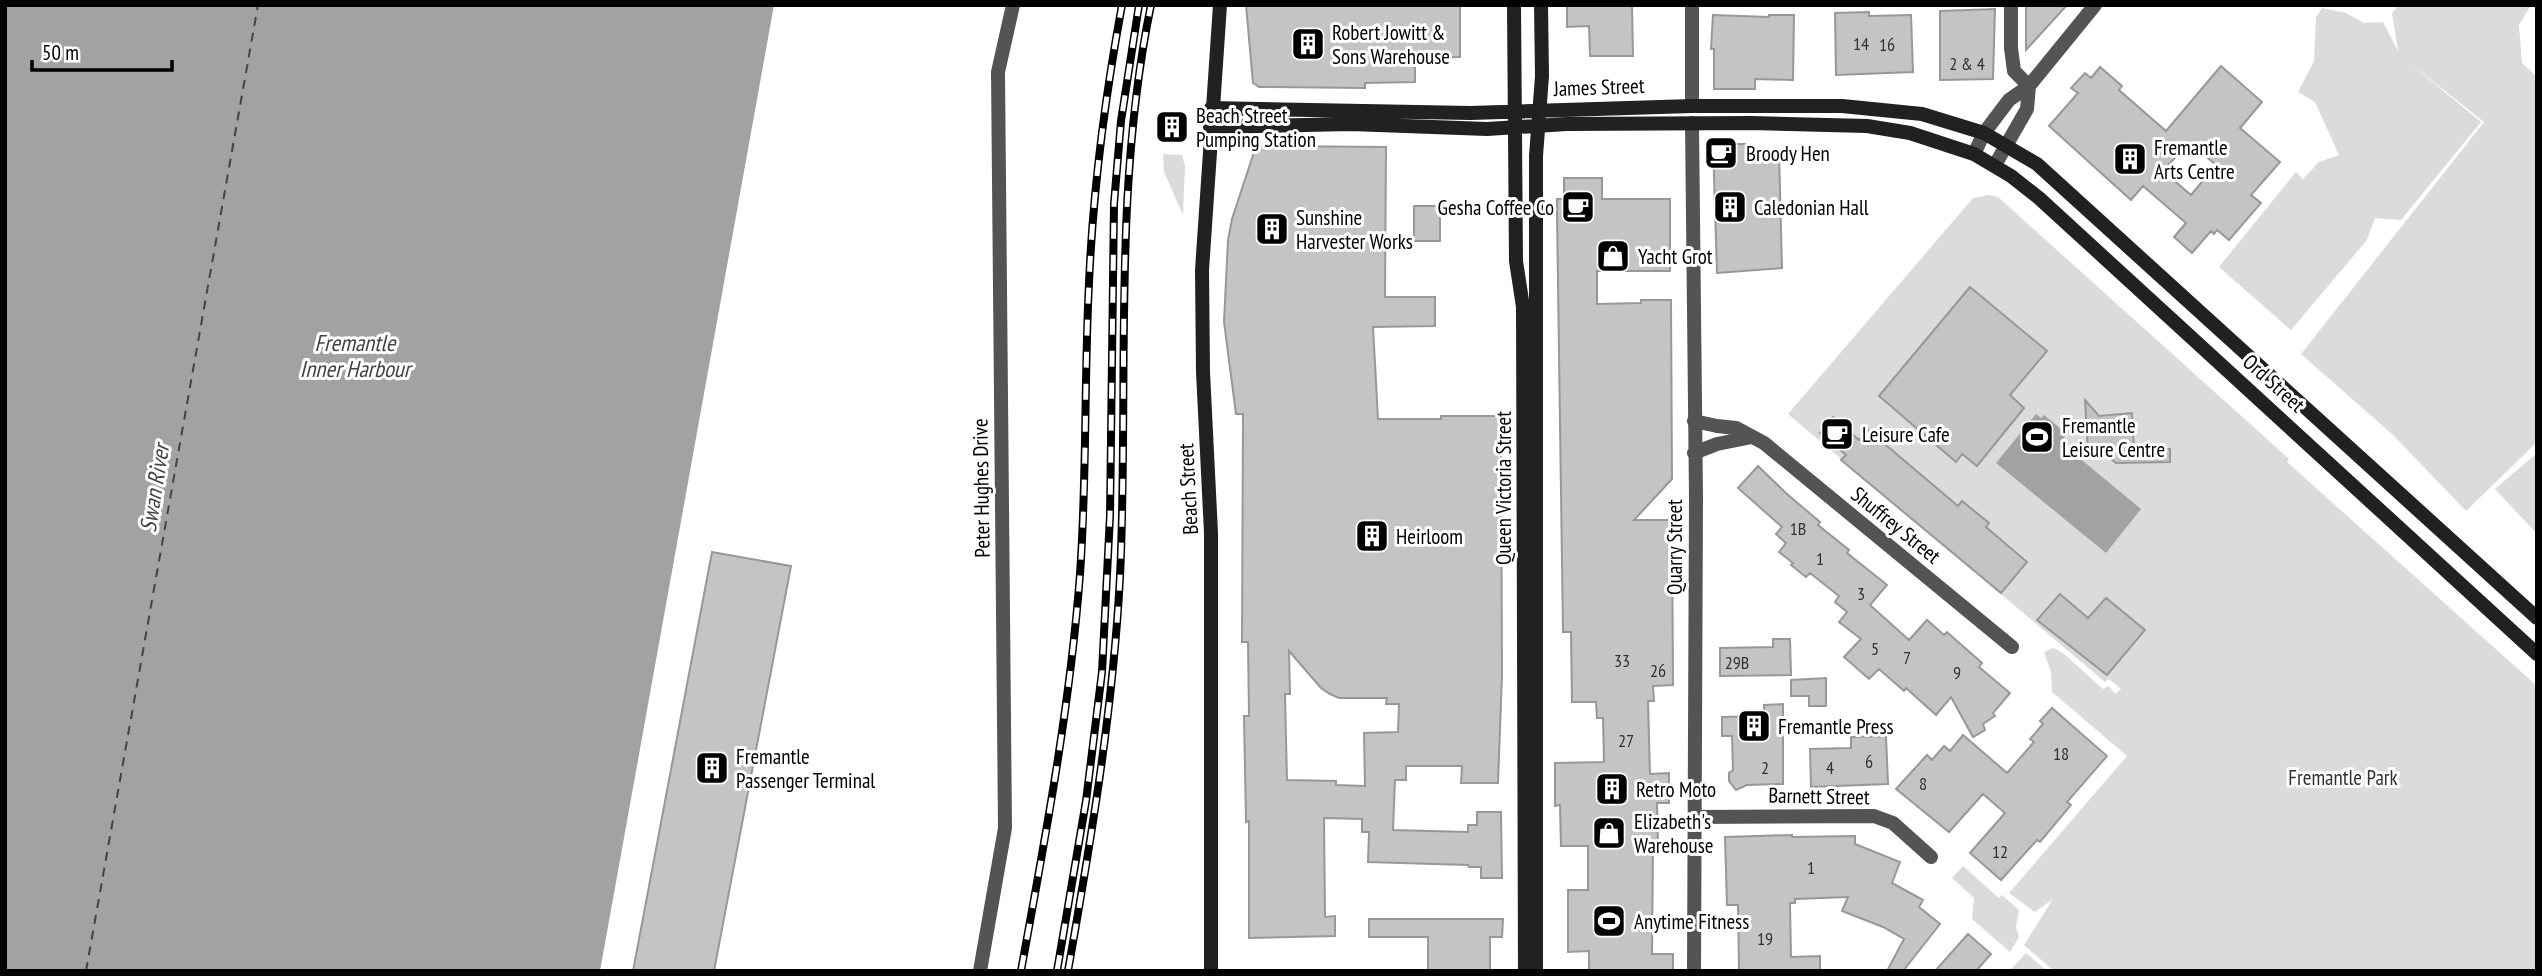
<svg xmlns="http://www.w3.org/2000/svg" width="2542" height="976" font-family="'PT Sans Narrow',sans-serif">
<rect width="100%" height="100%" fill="#fff"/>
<path fill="#dbdbdb" d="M2399,5h132l-12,20 3,38 15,14v365l-71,69 -73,-76 -92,-81 183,-232 -78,-62 75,62 -80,98 -26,-2 -8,22 -76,90 -72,-63 77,-95 7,7 16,-17 20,-7 -24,-53 -17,-10 16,-31 2,-44 6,-9 24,5 18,10 19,-1 15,29 -6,-38z
M1163,154l19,1 3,11 -2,49 -19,-43z
M1989,195l9,2 291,262 -2,3 250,224v285h-483l-30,-26 29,-46 -18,13 -26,-19 118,-137 -75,-64 -1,-20 -7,-20 9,-4 10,5 40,36 6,-3 6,8 6,-5 -12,-10 -4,3 -317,-268 185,-216z
M2537,453v81l-42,-45z
M1963,866l36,32 3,-3 17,15 -3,17 3,10 -9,15 -38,-33 2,-21 -22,-20z
M2026,953l21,18h-38z"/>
<path fill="#a2a2a2" d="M5,5h769l-174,966h-595z
M2036,414l5,4 3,-3 23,19 -7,8 81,67 -35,44 -110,-90z"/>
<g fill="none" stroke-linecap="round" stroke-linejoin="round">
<path stroke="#434343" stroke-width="2" stroke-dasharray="9 7" stroke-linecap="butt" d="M86,971l172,-966"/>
</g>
<path fill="#c4c4c4" stroke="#989898" stroke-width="2" fill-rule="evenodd" d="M1246,5h214v52l-45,1v24l-50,1v5l-106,-1 -6,-4z
M1567,5h65l1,51h-43l-1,-30 -22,1z
M2026,5h41l-41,45z
M1995,9l-2,70 -53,1v-69z
M1869,12v4l42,-1 2,57 -77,3 -1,-62z
M1713,15l56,2v-2h25l-1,65 -38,-1v10h-41v-40h-3z
M2221,66l41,36 -22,26 40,34 -29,33 10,8 -32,37 -12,-10 -3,4 -3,-3 -19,22 -18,-16 12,-14 -43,-37 -12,14 -82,-74 29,-33 -7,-5 14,-15 6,5 9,-11 22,19 -3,4 47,41zM2189,142l27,23 -25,30 -28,-24z
M1713,144h32v9l34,-1 3,116 -65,5z
M1256,146l130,1 -1,150h50v29l-62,1 5,92h63v-3h60l1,259 -4,108h-37l1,-17h-56v14h-11l-2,50 75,2v-7h9v-13h24l1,66h-21v-11h-12l-1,-2 -100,-3 1,-30h-7v-13l-38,-1 1,99 10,-1v20l-86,2v-117l-3,1 -2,-106h5l-1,-74h-6l1,-228h-7l-12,-92 4,-82 4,-21zM1289,651l32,37 9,6 9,4h48l-1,6h13l-1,28 -34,1 1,53 -29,-1v-4l-49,-1 -2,-86h5z
M1564,178h38v21h68v72h-73v33l44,-1v-3h30l1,179 -38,41h38l1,165 -20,1 1,15h-6l2,73 19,-1v30h-12l1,41 -5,1 -1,109h21v17h-84v-20l-21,1v-62h20v-44h-27l-1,-41 -5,1v-43l49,-1 -1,-44h-6l-1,-16h-24l-1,-70h-8l-6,-419v-14h7z
M1414,206h26v35h-26z
M1970,287l77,64 -37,44 14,13 -47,58 -15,-12 -6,8 -77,-66z
M2085,400l14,16 33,-3 2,36h36v13l-54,1 -6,-5 -1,-8 -21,1z
M1833,417l26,23 9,-10 90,76 4,-5 27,22 -3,4 41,35 -26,31 -160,-133 5,-5 -26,-22z
M1758,466l29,28 33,28 -2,3 31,25 -2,3 40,32 -17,20 39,35 18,-20 17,15 3,-3 35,31 -3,4 31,26 -17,20 2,3 -12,8 2,6 -12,7 -22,-40 -15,18 -30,-27 -2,3 -25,-22 -10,10 -25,-22 17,-18 -22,-17 8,-10 -12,-10 4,-6 -29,-23 -4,4 -15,-12 2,-2 -14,-11 7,-9 -10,-9 6,-7 -44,-39z
M712,552l79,14 -77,405h-81z
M2060,594l28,24 18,-20 39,32 -38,45 -70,-55z
M1773,639h17l1,36 -71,1v-28l53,-1z
M1826,678v28h-17v-10h-18v-16z
M1783,704v80l-36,1 -11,5 -7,-9v-8l4,-3 -1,-34h-10v-19l42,-1v-11z
M2052,708l55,48 -40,46 4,3 -31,37 -3,-2 -36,40 -31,-27 35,-40 -22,-19 -34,38 -53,-43 31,-34 5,5 12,-14 6,5 13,-16 44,38 27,-31 -4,-3 13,-15 -3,-3z
M1886,736l2,48 -77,3 -1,-38 41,-1v-11z
M1792,835v2l63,-1v8l45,18 -8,21 31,17 -4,7 21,17 -37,47h-16l17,-32 -21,-12 -41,-16 6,-14 -53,2v4h-5l1,54 29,-1v15h-81l-1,-66h-11l-2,-68z
M1369,919h134l-1,18h-12v34h-62v-34h-59z
M1968,934l23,20 -15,17h-41z"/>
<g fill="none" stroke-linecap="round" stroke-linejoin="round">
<path stroke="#545454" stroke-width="14" d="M1692,5v101
M2011,5v43l3,23 15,15
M1692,123l4,374 -2,474
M1974,154l10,-21 25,-33 20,-14 66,-81
M1995,165l32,-56 2,-23
M1694,421l23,5 19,2 28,15 248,204
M1694,453l23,-9 35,-7
M1693,817l181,-1 19,7 38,34
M980,971l25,-143 -7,-756 15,-67"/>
<path stroke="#212121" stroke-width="14" d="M1514,5l2,256 7,46 2,664
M1211,108l259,5 222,-7h150l80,8 62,19 53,31 500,454
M1210,127l141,-3 136,5 80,-5 184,-1 116,3 43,7 64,21 37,22 28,22 498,456
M1211,971v-438l-8,-161 -1,-102 18,-265
M1536,971v-815l6,-80 -1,-71"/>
<defs>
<path id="rail" d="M1021,971c24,-132 49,-264 59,-397 7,-97 4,-194 9,-291 4,-93 16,-186 33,-278
M1057,971l29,-170 16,-129 8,-156 4,-312 7,-83 18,-116
M1068,971c23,-131 45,-261 52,-394 9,-191 -8,-383 31,-572"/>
</defs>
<use href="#rail" stroke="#000" stroke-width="8"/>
<use href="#rail" stroke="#fff" stroke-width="5" stroke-dasharray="16" stroke-linecap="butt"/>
</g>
<defs>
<symbol id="building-square" viewBox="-11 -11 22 22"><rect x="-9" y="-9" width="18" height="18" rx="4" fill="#000" stroke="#fff"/><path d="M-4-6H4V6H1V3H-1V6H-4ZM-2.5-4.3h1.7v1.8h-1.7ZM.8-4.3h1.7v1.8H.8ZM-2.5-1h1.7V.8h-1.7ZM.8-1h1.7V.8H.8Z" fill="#fff"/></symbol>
<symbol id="cafe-square" viewBox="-11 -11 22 22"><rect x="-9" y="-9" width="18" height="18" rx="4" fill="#000" stroke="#fff"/><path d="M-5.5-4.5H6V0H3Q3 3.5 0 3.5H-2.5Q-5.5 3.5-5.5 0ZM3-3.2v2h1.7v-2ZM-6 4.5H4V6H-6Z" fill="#fff"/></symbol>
<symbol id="shop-square" viewBox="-11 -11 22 22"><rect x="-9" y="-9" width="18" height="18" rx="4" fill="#000" stroke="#fff"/><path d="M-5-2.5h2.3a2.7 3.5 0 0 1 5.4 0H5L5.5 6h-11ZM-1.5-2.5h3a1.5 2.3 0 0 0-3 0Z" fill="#fff"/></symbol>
<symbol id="stadium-square" viewBox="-11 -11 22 22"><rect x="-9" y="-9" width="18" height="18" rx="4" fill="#000" stroke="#fff"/><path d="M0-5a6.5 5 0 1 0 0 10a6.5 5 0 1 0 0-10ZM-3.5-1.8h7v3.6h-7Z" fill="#fff"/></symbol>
</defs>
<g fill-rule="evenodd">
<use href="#building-square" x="1289" y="25" width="38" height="38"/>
<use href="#building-square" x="1153" y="108" width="38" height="38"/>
<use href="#cafe-square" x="1702" y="134" width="38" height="38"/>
<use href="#building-square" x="2111" y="140" width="38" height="38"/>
<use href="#cafe-square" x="1559" y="188" width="38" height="38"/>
<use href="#building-square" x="1711" y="188" width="38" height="38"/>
<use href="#building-square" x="1253" y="210" width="38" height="38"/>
<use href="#shop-square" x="1594" y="237" width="38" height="38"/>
<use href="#cafe-square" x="1818" y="415" width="38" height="38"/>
<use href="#stadium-square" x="2018" y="418" width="38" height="38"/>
<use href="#building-square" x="1353" y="517" width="38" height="38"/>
<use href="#building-square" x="1735" y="707" width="38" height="38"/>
<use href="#building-square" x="693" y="749" width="38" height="38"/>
<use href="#building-square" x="1593" y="770" width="38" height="38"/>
<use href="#shop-square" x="1590" y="814" width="38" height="38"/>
<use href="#stadium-square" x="1590" y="902" width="38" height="38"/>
</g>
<g text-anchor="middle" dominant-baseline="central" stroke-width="6" stroke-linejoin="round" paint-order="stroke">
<g font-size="18" fill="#313131">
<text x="1861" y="43">14</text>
<text x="1887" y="44">16</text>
<text x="1967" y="63">2 &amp; 4</text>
<text x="1798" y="528">1B</text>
<text x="1820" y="558">1</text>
<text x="1861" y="593">3</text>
<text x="1875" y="648">5</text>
<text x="1907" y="657">7</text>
<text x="1622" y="660">33</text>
<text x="1737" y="662">29B</text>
<text x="1658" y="670">26</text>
<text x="1957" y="672">9</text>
<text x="1626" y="740">27</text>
<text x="2061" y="753">18</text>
<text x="1869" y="761">6</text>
<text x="1765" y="767">2</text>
<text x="1830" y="767">4</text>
<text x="1923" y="783">8</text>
<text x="2000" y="851">12</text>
<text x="1811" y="867">1</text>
<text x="1765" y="938">19</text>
</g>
<g font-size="21" fill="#000" stroke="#fff" text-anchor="start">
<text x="1332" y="32">Robert Jowitt &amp;<tspan x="1332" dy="24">Sons Warehouse</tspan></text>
<text x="1196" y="115">Beach Street<tspan x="1196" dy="24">Pumping Station</tspan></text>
<text x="2154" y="147">Fremantle<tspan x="2154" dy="24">Arts Centre</tspan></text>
<text x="1746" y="153">Broody Hen</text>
<text x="1554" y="207" text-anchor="end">Gesha Coffee Co</text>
<text x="1754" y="207">Caledonian Hall</text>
<text x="1296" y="217">Sunshine<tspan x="1296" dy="24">Harvester Works</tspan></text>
<text x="1638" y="256">Yacht Grot</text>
<text x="2062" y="425">Fremantle<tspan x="2062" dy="24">Leisure Centre</tspan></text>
<text x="1862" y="434">Leisure Cafe</text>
<text x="1396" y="536">Heirloom</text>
<text x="1778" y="726">Fremantle Press</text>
<text x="736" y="756">Fremantle<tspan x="736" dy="24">Passenger Terminal</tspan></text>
<text x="1636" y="789">Retro Moto</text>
<text x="1634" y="821">Elizabeth's<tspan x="1634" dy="24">Warehouse</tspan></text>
<text x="1634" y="921">Anytime Fitness</text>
</g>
<g font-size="21" fill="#000" stroke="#fff">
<text transform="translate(1599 87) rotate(-2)">James Street</text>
<text transform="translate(2274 383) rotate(42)">Ord Street</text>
<text transform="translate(981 488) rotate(-91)">Peter Hughes Drive</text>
<text transform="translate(1503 488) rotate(-90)">Queen Victoria Street</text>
<text transform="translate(1188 489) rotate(-93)">Beach Street</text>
<text transform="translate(1896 525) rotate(39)">Shuffrey Street</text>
<text transform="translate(1674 547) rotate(-90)">Quarry Street</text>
<text transform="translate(1819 796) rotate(1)">Barnett Street</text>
</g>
<g font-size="21" fill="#323232" stroke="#fff">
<text x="2343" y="777">Fremantle Park</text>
</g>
<g font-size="23" font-style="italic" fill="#434343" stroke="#fff">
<text x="355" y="342">Fremantle<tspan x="355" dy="26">Inner Harbour</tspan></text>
<text transform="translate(154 488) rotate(-81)">Swan River</text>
</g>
</g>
<rect width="2542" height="976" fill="none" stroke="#000000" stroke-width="14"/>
<path d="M32 60v10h140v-10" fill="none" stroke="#000000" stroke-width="3.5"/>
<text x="42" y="60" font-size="21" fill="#000000" stroke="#ffffff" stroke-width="5" paint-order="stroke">50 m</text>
</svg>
